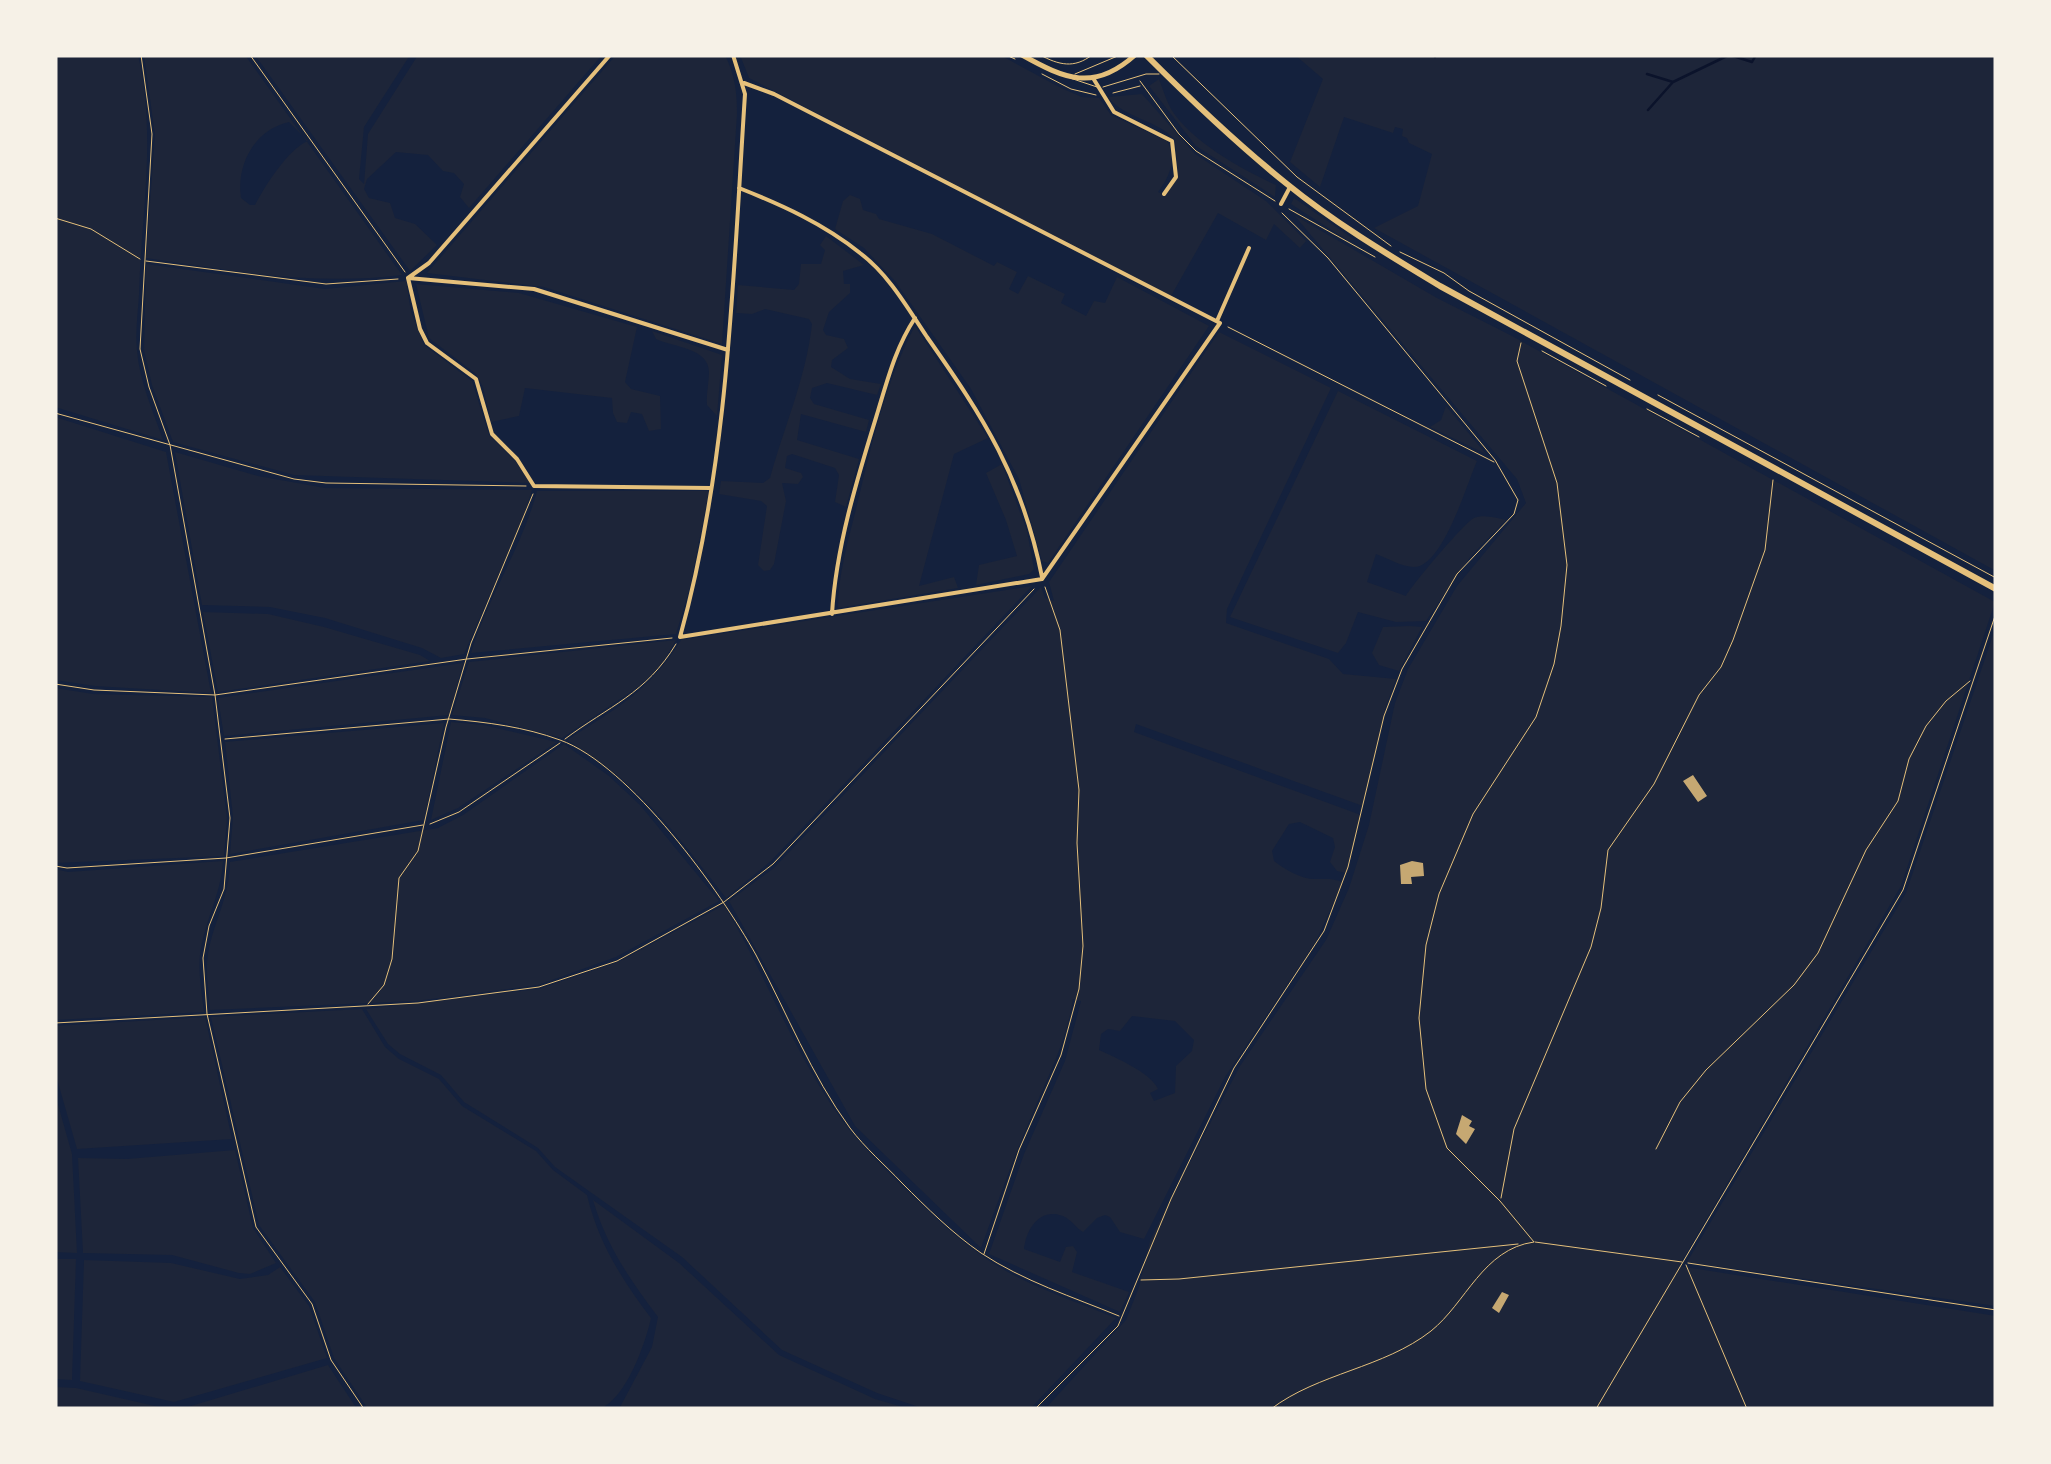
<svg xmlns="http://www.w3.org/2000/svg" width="2051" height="1464" font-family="Mulish,sans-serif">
<rect width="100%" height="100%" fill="#14213d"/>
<path fill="#1d2539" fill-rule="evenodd" d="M55,55h83c19,81 3,159 1,240 -1,18 -4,37 -2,55 2,30 16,61 26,90l-108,-33z
M144,55h101l157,220c-90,11 -167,-4 -256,-17l9,-123zM289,122l19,19c-20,8 -43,45 -53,64h-5l-9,-7c-5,-33 13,-68 48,-76z
M255,55h155l-46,72 -5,52 5,5 4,-50 50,-79h184l-133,153 -9,-11 4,-13 -10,-11 -11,-2 -15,-16 -32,-3 -29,27 -3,10 5,9 21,5 5,15 20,6 22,21 -27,26z
M616,55h109c10,21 12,36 12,59l-15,230 -178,-57 -117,-14z
M740,55h260l61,33 21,9 17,1 12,17 56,26c10,18 3,35 -9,51l6,3 14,-22 -3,-33c-18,-21 -50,-21 -67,-43l34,-3 53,60 71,47 40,40 -6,7 -26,-24 -8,16 -48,-27 -47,83 -422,-218z
M1295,55h701v516l-622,-343 44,-22 14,-52 -23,-11 -2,-5 -5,-2 1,-7 -8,-2 -2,6 -49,-16 -24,70 -30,-25 33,-83z
M1159,79c4,10 7,21 12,30 21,33 70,60 105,76l-1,12 -79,-51 -47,-60z
M850,195l10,4 3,11 13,4 3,5 53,15 62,32 3,-4 20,10 -8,17 9,5 10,-18 37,18 -4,9 25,13 8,-15 11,2 12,-26 92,49 -161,237 -6,-2 -23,-82 -48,-90 -76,-108 -31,-33 -29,-19 8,-28z
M1294,198l61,42h-8l-56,-36z
M1294,215l143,83 73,37 485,267 -94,284 -222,380 317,50v93h-951l81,-89 13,-33 11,-46 13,-27 77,-148 86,-126 23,-52 20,-63 26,-122 13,-34 49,-83 69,-83 -9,-24z
M826,236l38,29 -21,6 1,13h6v9l-21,19 -6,18 3,5 18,4 4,9 -16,12 -1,7 19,12 31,5 -4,11 -50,-12 -15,5 -2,10 4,6 55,16 -3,12 -65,-18 -4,26 62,19 -13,48 -11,-5 4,-27 -4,-7 -43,-14 -5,2 -2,12 16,5 2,4 -5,7 -16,-1 4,18 -12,63 -4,6 -6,1 -6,-6 9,-59 -6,-5 -42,-7 2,-13 42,2 7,-5c14,-51 36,-100 42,-154l-3,-5 -44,-10 -13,5 -16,-1 2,-28 56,5 5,-6 2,-20h20l4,-14 -5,-5z
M146,264l179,25 81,-8 5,31 13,33 48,36 17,54 27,27 14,21 -236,-8 -121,-33 -21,-57 -8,-35z
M416,284l103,9 118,34 -12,55 6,7 29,7 1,33 -12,2 -7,-17 -11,-2 -4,11 -10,-1 -4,-9 -1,-15 -87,-10 -6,28 -28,6 -8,-35 -7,-13 -47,-36z
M915,326l73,112 -34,16 -35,132 35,-9 4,11 -120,20c0,-32 10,-67 18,-99 15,-61 29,-127 59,-183z
M652,331l70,24 -5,61 -10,-11c-1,-11 2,-22 2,-33 0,-24 -36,-25 -53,-33z
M1219,332l112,56 -104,221 -1,14 103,36 14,15 53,5 -11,30 -22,97 -227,-82 -2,8 227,83 -14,58 -10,-2 -7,-9 5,-15 -2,-9 -33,-16 -11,2 -17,27 2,10c12,9 28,19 43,18 11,0 14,-1 26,3l-28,61 -90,134 -81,162 -24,-7 -10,-15 -5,-2 -8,3 -14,14c-7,-4 -11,-12 -20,-16 -23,-9 -37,13 -39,33l36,13 6,-15 7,-1 4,6 -5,20 57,20 -9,20 -131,-58 35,-100 41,-93 16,-60 -8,-2c-6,42 -26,79 -42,118 -19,44 -34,87 -50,131l-126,-122 -126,-225 45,-33 267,-281 4,11 9,3 -5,-19zM1132,1016l43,5 19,19 -2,11 -16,15 -1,27 -21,8 -4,-8 8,-4c-8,-17 -42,-31 -59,-39l2,-16 7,-5 12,2z
M1338,391l139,70c-10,22 -34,106 -63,106 -12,0 -27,-9 -38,-13l-9,28 39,14c6,-11 58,-73 68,-78 10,-4 22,0 32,2l-36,37 -44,64 -30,1 -38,-10 -12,31 -8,10 -108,-36z
M1446,406l40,48 -56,-27 11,-7z
M55,417l111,35 45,241 -116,-7 -40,-6z
M175,452l83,24 67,12 207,2 -9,29 -59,135 -23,4 -19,-10 -97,-30 -55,-11 -68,-2z
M1002,464l25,67 7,38 -5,5 -53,11 3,-20 38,-9 -11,-36 -20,-47z
M537,491h172l-19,96 -14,47 -205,19c17,-56 51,-106 66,-162z
M1032,586l-261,275 -45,37c-52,-67 -85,-113 -159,-158 50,-32 82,-48 114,-100z
M203,612l65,2 56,13 96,28 10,6 -212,31z
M1410,626l12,1 -23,44 -20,-6 -7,-12 11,-26z
M1996,626v680l-309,-44 219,-369z
M676,640l-17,29 -21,18 -76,51 -77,-20 -33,-3 17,-53z
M463,663l-14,52 -225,21 -6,-38z
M55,688l38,6 119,3 15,121 -3,38 -169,7z
M451,722l32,3 74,17 -99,66 -27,12z
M444,723l-20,97 -194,34 3,-37 -8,-75z
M564,744l45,32 31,29 79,96 -103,56 -78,28 -122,16 -206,9c-1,-18 -5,-38 -2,-56 6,-35 21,-54 22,-92l208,-34 25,-13z
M223,861c-2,34 -19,61 -23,94 -2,18 2,39 4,57l-149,8v-151l13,3z
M724,905c44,73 74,160 127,227 21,25 46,49 69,71 30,29 60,55 97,74 32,16 67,28 99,41l-86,91h-105l-48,-16 -95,-43 -100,-93 -127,-90 -17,-19 -74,-46 -23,-27 -41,-21 -12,-10 -22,-35 173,-20 79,-27z
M362,1009l23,38 14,12 40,20 23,27 74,45 17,19 34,25c11,47 35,85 64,123 -6,27 -25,80 -51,91h-232l-34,-51 -19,-56 -56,-77 -48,-208z
M205,1017l27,122 -155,10 -22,-77v-46z
M55,1094l17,60 5,99 -22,-1z
M235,1150l18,78 23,35 -26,11 -11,-1 -67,-18 -89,-2 -5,-95 49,1z
M593,1200l86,63 100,92 96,44 35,10h-291l33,-62 6,-30c-28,-37 -52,-72 -65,-117z
M55,1259h21l-4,121 -17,-1z
M84,1260l87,3 69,16 28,-4 12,-8 29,39 18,52 -153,44 -94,-21z
M328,1365l29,44h-176z
M55,1387l21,1 92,21h-113z"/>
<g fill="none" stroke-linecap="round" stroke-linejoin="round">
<path stroke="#0b132b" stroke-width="2.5" d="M1730,55l22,7 4,-7
M1435,57v-2
M1647,74l26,8
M1648,110l25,-28 56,-27"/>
</g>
<path fill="#c6a872" d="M1693,775l14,21 -9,6 -15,-21z
M1412,861l11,2 1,13 -13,1 1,7h-11l-1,-19z
M1462,1115l10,6 -3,5 6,3 -9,15 -10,-10z
M1502,1292l7,3 -10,18 -7,-5z"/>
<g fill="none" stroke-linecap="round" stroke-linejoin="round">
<path stroke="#e5c07b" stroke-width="1" d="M141,55l11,79 -12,215 9,38 21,58 45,250 15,123 -6,71 -15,37 -6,32 4,56 49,213 56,77 19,56 33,49
M250,55l155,217
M1006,55l9,4
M1040,55c19,10 34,14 52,0
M1171,55l126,122 94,69
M1042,74l29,15 25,6
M1140,81l39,53 17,17 79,50
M1113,93l27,-7
M1289,209l86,48
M55,218l36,11 49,30
M1400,252l44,21 25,18 161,89
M146,261l180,23 72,-5
M1228,327l266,135
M1542,351l64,35
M1658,395l338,183
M1647,409l52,28
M55,413l239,66 32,4 200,3
M55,684l39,6 121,5 252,-36 205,-21
M225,739l224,-20c37,3 76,8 111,21 70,25 161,152 196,215 31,58 55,120 94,173 15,20 35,37 52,55 25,25 50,50 79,70 42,28 92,44 138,63
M565,739c44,-33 81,-45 111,-95
M430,824l29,-12 101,-69
M55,866l12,2 159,-10 197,-33
M368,1004l16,-19 8,-26 7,-81 19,-27 28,-124 25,-84 62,-149
M55,1023l363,-20 121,-16 78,-26 107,-59 49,-38 261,-275
M1656,1149l24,-47 26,-32 88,-85 24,-32 48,-103 32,-49 11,-42 17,-33 20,-25 24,-20
M1501,1198l13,-69 77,-182 10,-39 7,-58 46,-66 45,-89 22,-28 12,-27 32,-90 8,-70
M1535,1242l147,20
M984,1254l35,-104 42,-95 18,-66 4,-43 -6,-103 2,-53 -19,-160 -15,-43
M1688,1263l308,47
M1686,1265l61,144
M1141,1280l38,-1 339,-35
M1035,1409l83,-83 53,-127 63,-131 90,-137 24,-64 36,-151 18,-47 55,-95 57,-60 4,-14 -23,-40 -167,-202 -46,-45
M1271,1409c47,-36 113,-41 160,-78 35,-28 52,-82 103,-89l-34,-41 -53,-53 -21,-59 -7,-71 7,-73 13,-51 34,-80 63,-97 18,-53 7,-38 6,-61 -10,-82 -40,-122 4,-18
M1596,1409l307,-519 93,-277"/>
<path stroke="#e5c07b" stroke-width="1" d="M1075,74l45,-19
M1070,78l27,9
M1103,87l43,-13h13"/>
<path stroke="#e5c07b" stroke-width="4" d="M733,55l12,39c-12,182 -16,367 -65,543l362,-58
M1093,78l21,34 58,29 4,36 -12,17
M744,83l30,11 446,229 -178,256
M739,188c43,17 85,36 121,65 29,22 47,54 67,84 57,81 95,140 115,240
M1281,204l9,-17
M408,278l12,51 7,14 49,36 16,55 25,25 17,27 176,2
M408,278l126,11 194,61
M408,278l21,-15 181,-208
M1217,321l32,-73
M832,614c4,-68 26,-138 46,-203 10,-33 18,-64 37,-93"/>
<path stroke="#e5c07b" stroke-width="5" d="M1022,55c43,24 72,37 113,0"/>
<path stroke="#e5c07b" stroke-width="6" d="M1146,55c45,45 91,89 141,129 48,39 100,70 153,102l556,303"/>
</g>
<rect width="2051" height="1464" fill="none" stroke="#f6f1e7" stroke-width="115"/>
</svg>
